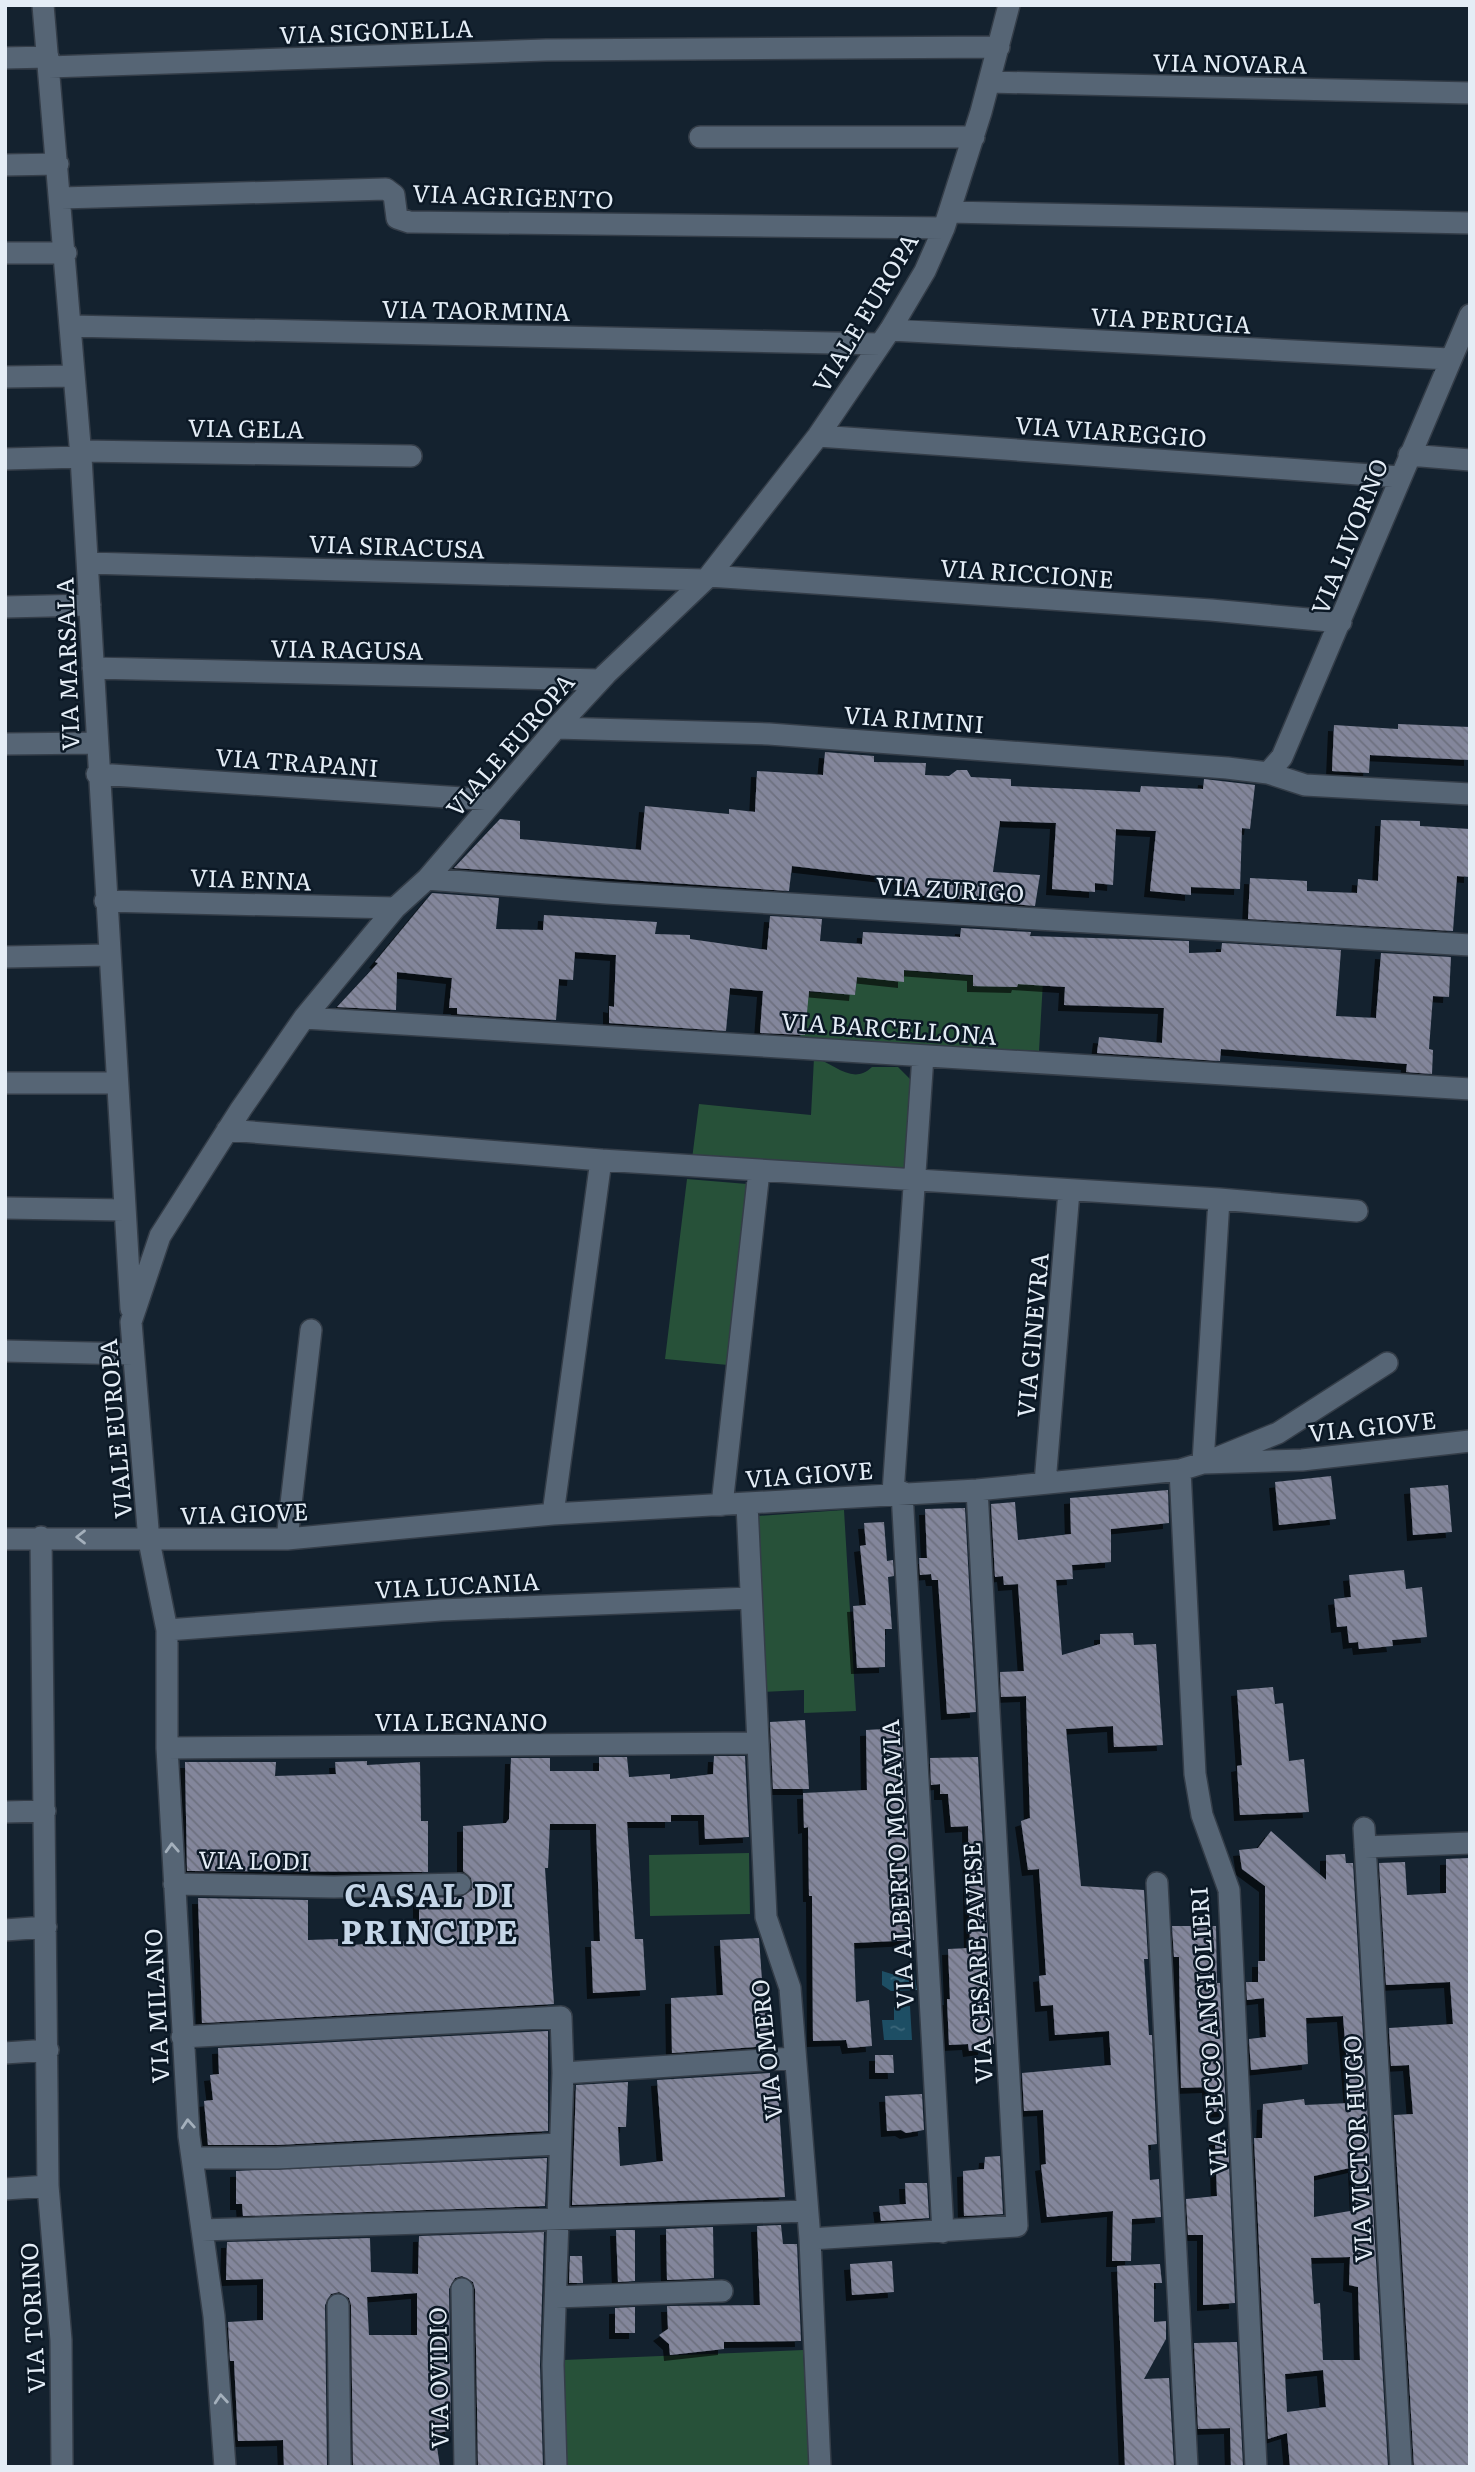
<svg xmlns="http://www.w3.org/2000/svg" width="1475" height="2472" font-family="Literata,serif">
<defs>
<pattern id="water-ripples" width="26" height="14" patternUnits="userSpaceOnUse" patternTransform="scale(1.75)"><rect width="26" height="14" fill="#1d4e64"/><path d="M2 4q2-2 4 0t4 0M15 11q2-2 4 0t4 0" fill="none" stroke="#3e687b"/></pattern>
<pattern id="building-back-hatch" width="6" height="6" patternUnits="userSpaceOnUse" patternTransform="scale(1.75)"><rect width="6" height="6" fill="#83869b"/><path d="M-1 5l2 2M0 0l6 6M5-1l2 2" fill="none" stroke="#6d707f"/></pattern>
<filter id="shadow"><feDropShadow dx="-6" dy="6" stdDeviation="0" flood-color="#0009"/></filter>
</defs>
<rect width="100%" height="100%" fill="#14222f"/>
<path fill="#275139" d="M858,967l185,14 -4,70 -239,-12 6,-47 49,2z
M814,1058c21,5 38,28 58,9h26l14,14 -6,90 -214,-12 7,-55 112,11z
M687,1179l60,5 -19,181 -63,-6z
M844,1510l12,201 -52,2v-23l-42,2 -4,-176z
M749,1853l1,61 -100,2 -1,-61z
M803,2350l7,117h-245l-2,-107z"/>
<path fill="url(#water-ripples)" d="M882,1971l13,4 19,-3 3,18 -26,1 -9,-6z
M910,2006l2,34h-28l-2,-20h12v-13z"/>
<path fill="url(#building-back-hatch)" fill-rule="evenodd" filter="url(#shadow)" d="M1398,724l72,3v33l-100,-5 -1,18 -37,-2 2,-46 64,4z
M825,752l49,4v6l52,1 -1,12 24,1 8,-6h10l4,7 40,2v7l129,6 1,-6 62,3 1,-10 51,6 -5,44 -8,-1 -2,61 -49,-2v8l-41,-4 6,-60 -40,-2 -3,56 -18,-2v9l-43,-3 4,-66 -56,-2 -7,51 47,3 -5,31 -131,-12v-15l-112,-13 -3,25 -335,-23 46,-49 20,2v18l121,11 4,-44 84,8v-5l26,3 2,-41 66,4z
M1381,820l39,1v5l50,3v48l-13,-1 -4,55 -205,-12 2,-41 57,3v10l50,2 1,-14 20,2z
M432,893l67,5 -3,31 47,1 1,-15 113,7 -2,12 35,1v4l77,11 3,-34 52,3 -2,22 42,3 1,-12 97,5 1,-9 70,4 -1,4 159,5v12l32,-1 1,-9 119,7 -5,66 40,2 5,-65 70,4 -2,40 -16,-1 -4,53 4,1 -1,24 -26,-2 1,-8 -186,-15 -1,12 -123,-8 2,-16 63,6 2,-35 -100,-3 1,-18 -47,-3 -1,3 -44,-1v-11l-69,-5v12l-47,-5 -2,18 -46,-4 -4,44 -45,-2 3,-42 -33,-3 -4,43 -117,-8v-17l5,1 2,-52 -41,-3 -2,28 -14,-1 -3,41 -99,-6v-6h-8l3,-30 -55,-6 -1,38 -59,-3 41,-44 -3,-1z
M1331,1476l5,43 -57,6 -4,-43z
M1448,1485l4,47 -39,3 -3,-47z
M1168,1490l1,33 -58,6v33l-39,3 1,14 -17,1 6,75 38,-11v-10l33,-1 1,12 22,-1 7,101 -49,2 -1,-21 -47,3 15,157 63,4 4,69h-4l5,76h3l5,109 -9,1 2,35 9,-1 2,38 -29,2 -1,42h-19l1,-50 -66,6 -6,-52 5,-1 -3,-54 -19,1 -2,-38 89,-8 -2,-34 -54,4 -2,-30 -12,1 -2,-30 7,-1 -7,-106 -11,1 -7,-49 9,-3 -4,-122 -25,1 -1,-25 24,-1 -6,-87 -14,1 -1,-9 -8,1 -4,-73 24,-2 3,38 53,-6 -1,-36z
M965,1508l11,204 -29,2 -9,-134h-6l-1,-6 -11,1 -1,-17h8l-2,-49z
M884,1522l3,39 6,-1 1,16 -6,1 4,52h-7v38l-28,1 -4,-62 13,-1 -6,-59 6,-1 -2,-22z
M1404,1570l2,19 16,-2 5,50 -35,3 1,6 -34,3 -1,-7 -9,1 -2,-17 -10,1 -3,-28 17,-2 -2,-22z
M1273,1687l2,17 8,-1 6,58 15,-2 5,53 -69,3 -3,-49 5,-1 -5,-75z
M805,1720l4,69h-36l-3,-67z
M902,1728l12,212 -60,3 2,59 13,-2 3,46 -24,2 -2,-8 -33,1 -1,-145h-3l-1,-69 -4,1 -1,-35 64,-3 -1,-60z
M714,1756h31l4,81 -44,2 -1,-24h-33v7h-44l8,117h8l3,51 -53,3 -2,-52h9l-4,-117h-46l-2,44h-3l9,136 -352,19 -4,-125 110,2v40l30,-1v7l81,-6v-42l42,-1 11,-7 -1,-12 -8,-7v-45l43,-3 3,-4 2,-61h39v13h49v-14h28l2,20 41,-3v5l43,-5z
M978,1757l16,287 -9,-1 -1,6 -15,2 -1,-7 -19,1 -2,-46h3l-2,-50 22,-1 -2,-122 -17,1 -3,-33h-8v-10l-9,1 -1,-27z
M367,1761v4l53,-3 1,59h7v51l-241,-1 -2,-109h91l-1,14 61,-2 -1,-12z
M1271,1831l55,49v-25l19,-1 1,9h7l35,604h-98l-3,-34 -19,6 -14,-301h8l1,-34 41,-5 1,6 45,-2 -7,-87 -37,2 2,46 -57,6 -2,-31 17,-2 -2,-39 -17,2 -1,-18h12v-21h7v-75l-23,-17 -3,-19 19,-2zM1354,2167l2,43 -42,7v-41zM1350,2257l-1,28 9,2 2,73h-37l-3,-57 -6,1 -3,-46zM1323,2370l3,37 -39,5 -2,-38z
M1470,1858v609h-56l-20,-352 19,-1 -4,-49 -18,1 -2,-38 64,-4 -3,-42 -64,3 -7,-122 26,-1 2,33 39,-2v-34z
M1172,1926h44l1,57h3l6,128 -16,1 -2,-25 -27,1 -2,-131h-5z
M759,1938l5,70h4l1,38 -97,7 -1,-55 52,-3 -3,-55z
M548,2031v100l-271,14h-69l-4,-44 9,-1 -3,-25 9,-1 -1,-26z
M875,2055h18l1,18h-19z
M770,2073v4l7,-1 8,121 -213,8 4,-120 52,-3 -2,45h-8l2,39 43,-5 -6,-81z
M922,2094l2,36 -18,3 -5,-3 -14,1 -2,-35z
M1215,2139h13l7,164 -32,2v-70h-15l-2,-36 31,-3z
M1000,2156l3,58 -39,2 -1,-45 21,-2 1,-12z
M547,2158l-2,48 -302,10 -1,-12h-6v-33z
M905,2183h22l2,35 -48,3 -2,-15 27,-2z
M781,2225l2,19h14l4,97 -77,1v7l-54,6 -1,-11 -10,-9 9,-6 -1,-23 93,-1 -3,-79z
M713,2227l1,51 -47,2 -1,-51z
M616,2230h19v51l-17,1z
M544,2232l-4,133 3,102h-65l-3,-178 -2,-7 -11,-6 -7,2 -6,11 2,142 -16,2 5,34h-87l-2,-162 -2,-7 -10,-6 -8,2 -6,11 2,162h-43l-1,-27 -45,1 -4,-80h-4l-2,-39 35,-2v-41l-37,1 1,-38 143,-4 1,34 47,2 1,-38zM417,2293v42h-48l-2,-38z
M570,2256h12l1,27h-14z
M892,2261l2,31 -42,3 -2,-31z
M1160,2264l2,19h-8v39l12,-1v18l-22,40 25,-1 5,89h-49l-8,-201z
M635,2307v26h-20v-25z
M1237,2342l6,125h-12l-1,-39 -32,1 -4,-86z"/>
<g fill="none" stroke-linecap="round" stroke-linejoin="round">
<defs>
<path id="minor" d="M43,5l38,452 50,852
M5,58l43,-1
M49,67l497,-17 453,-3
M989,82l481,11
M700,137h274
M5,165l53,-1
M61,198l325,-9 8,6 3,23 12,4 535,6
M949,212l521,11
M5,253h61
M70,326l810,18
M890,330l559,29
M5,377l68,-1
M818,436l582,41
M81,451l330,5
M1409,455l61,5
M5,459l76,-2
M88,563l616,17
M709,576l502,34 130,12
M5,607l85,-2
M93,668l507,12
M556,728l213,6 458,34 41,5 37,12 165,9
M5,744l90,-1
M1268,773l14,-16 188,-442
M97,774l396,26
M427,879l179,14 864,52
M105,901l290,7
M5,957l104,-2
M304,1018l1166,71
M5,1083h112
M227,1130l374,30 618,39 138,12
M5,1208l119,2
M5,1351l128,3
M1219,1457l59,-24 109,-70
M1203,1463l16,-264
M1180,1470l15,304 7,41 27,75 27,577
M1045,1483l24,-292
M902,1492l41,740
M893,1493l30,-437
M747,1504l19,413 24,71 20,251 10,228
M722,1505l37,-334
M553,1514l48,-354
M41,1537l7,649 13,154 1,127
M5,1539h282l266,-25 424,-24 203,-20 23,-7 99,-3 168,-19
M287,1539l24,-209
M167,1630l274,-20 309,-12
M167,1748l589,-5
M5,1812l40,-1
M1364,1828l37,639
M1365,1847l105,-4
M1157,1883l30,584
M174,1884l160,3 126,-3
M5,1930l41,-3
M182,2037l379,-20 2,56 -10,292 3,102
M5,2053l43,-3
M563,2073l231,-15
M194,2158h83l282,-14
M5,2189l43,-3
M202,2230l604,-19
M810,2239l207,-13 -40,-736
M462,2289l3,178
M556,2297l166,-6
M338,2305l2,162
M225,2467l-11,-151 -25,-180 -22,-388v-118l-18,-89 -18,-219 29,-86 81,-127 63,-91 91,-110 32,-29 129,-151 50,-54 103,-98 109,-140 72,-106 35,-59 19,-43 37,-116 28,-107"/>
</defs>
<use href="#minor" stroke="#343d48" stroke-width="24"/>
<use href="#minor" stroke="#566575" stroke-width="21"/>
</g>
<defs><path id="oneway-chevron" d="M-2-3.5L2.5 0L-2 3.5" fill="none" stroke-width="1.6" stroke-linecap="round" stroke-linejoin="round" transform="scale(1.75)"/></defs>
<g stroke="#a4b0bc">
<use href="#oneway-chevron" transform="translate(81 1537) rotate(180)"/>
<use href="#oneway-chevron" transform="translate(172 1848) rotate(-93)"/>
<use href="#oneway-chevron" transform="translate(188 2124) rotate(-94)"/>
<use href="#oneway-chevron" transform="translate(221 2399) rotate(-95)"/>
</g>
<g text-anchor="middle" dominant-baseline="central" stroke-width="5" stroke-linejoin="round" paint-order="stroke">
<g font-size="24" fill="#e4edf6" stroke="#0b1825">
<text transform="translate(376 30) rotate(-2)">VIA SIGONELLA</text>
<text transform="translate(1230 62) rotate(1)">VIA NOVARA</text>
<text transform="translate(513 195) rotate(2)">VIA AGRIGENTO</text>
<text transform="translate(476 309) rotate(1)">VIA TAORMINA</text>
<text transform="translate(864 312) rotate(-59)">VIALE EUROPA</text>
<text transform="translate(1171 319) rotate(3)">VIA PERUGIA</text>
<text transform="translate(246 427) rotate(1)">VIA GELA</text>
<text transform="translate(1111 430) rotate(4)">VIA VIAREGGIO</text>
<text transform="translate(1348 536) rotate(-68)">VIA LIVORNO</text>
<text transform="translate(397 545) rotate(2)">VIA SIRACUSA</text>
<text transform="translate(1027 572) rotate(4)">VIA RICCIONE</text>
<text transform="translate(347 648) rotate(1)">VIA RAGUSA</text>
<text transform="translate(66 664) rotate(-92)">VIA MARSALA</text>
<text transform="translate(914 718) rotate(4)">VIA RIMINI</text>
<text transform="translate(509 744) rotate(-49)">VIALE EUROPA</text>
<text transform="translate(297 761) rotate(4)">VIA TRAPANI</text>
<text transform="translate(251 878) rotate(2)">VIA ENNA</text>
<text transform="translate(950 888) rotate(3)">VIA ZURIGO</text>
<text transform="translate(889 1027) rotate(4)">VIA BARCELLONA</text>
<text transform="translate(1031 1335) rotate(-85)">VIA GINEVRA</text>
<text transform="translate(1372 1425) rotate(-6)">VIA GIOVE</text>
<text transform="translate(114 1429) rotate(-95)">VIALE EUROPA</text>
<text transform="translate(809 1473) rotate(-4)">VIA GIOVE</text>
<text transform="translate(244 1512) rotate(-2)">VIA GIOVE</text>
<text transform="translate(457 1584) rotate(-3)">VIA LUCANIA</text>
<text x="461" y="1720">VIA LEGNANO</text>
<text transform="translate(254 1859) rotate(1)">VIA LODI</text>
<text transform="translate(896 1864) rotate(-93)">VIA ALBERTO MORAVIA</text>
<text transform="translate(976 1963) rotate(-93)">VIA CESARE PAVESE</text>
<text transform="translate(155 2006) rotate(-93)">VIA MILANO</text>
<text transform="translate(1207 2031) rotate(-94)">VIA CECCO ANGIOLIERI</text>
<text transform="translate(765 2050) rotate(-96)">VIA OMERO</text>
<text transform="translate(1356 2149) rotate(-93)">VIA VICTOR HUGO</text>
<text transform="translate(31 2318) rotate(-93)">VIA TORINO</text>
<text transform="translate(437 2378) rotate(-91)">VIA OVIDIO</text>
</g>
<g font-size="32" font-weight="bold" letter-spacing="2" fill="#c5d6e8" stroke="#0b1825">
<text x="430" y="1893">CASAL DI<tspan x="430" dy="37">PRINCIPE</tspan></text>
</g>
</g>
<rect width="1475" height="2472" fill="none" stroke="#e4edf6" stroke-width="14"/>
</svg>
